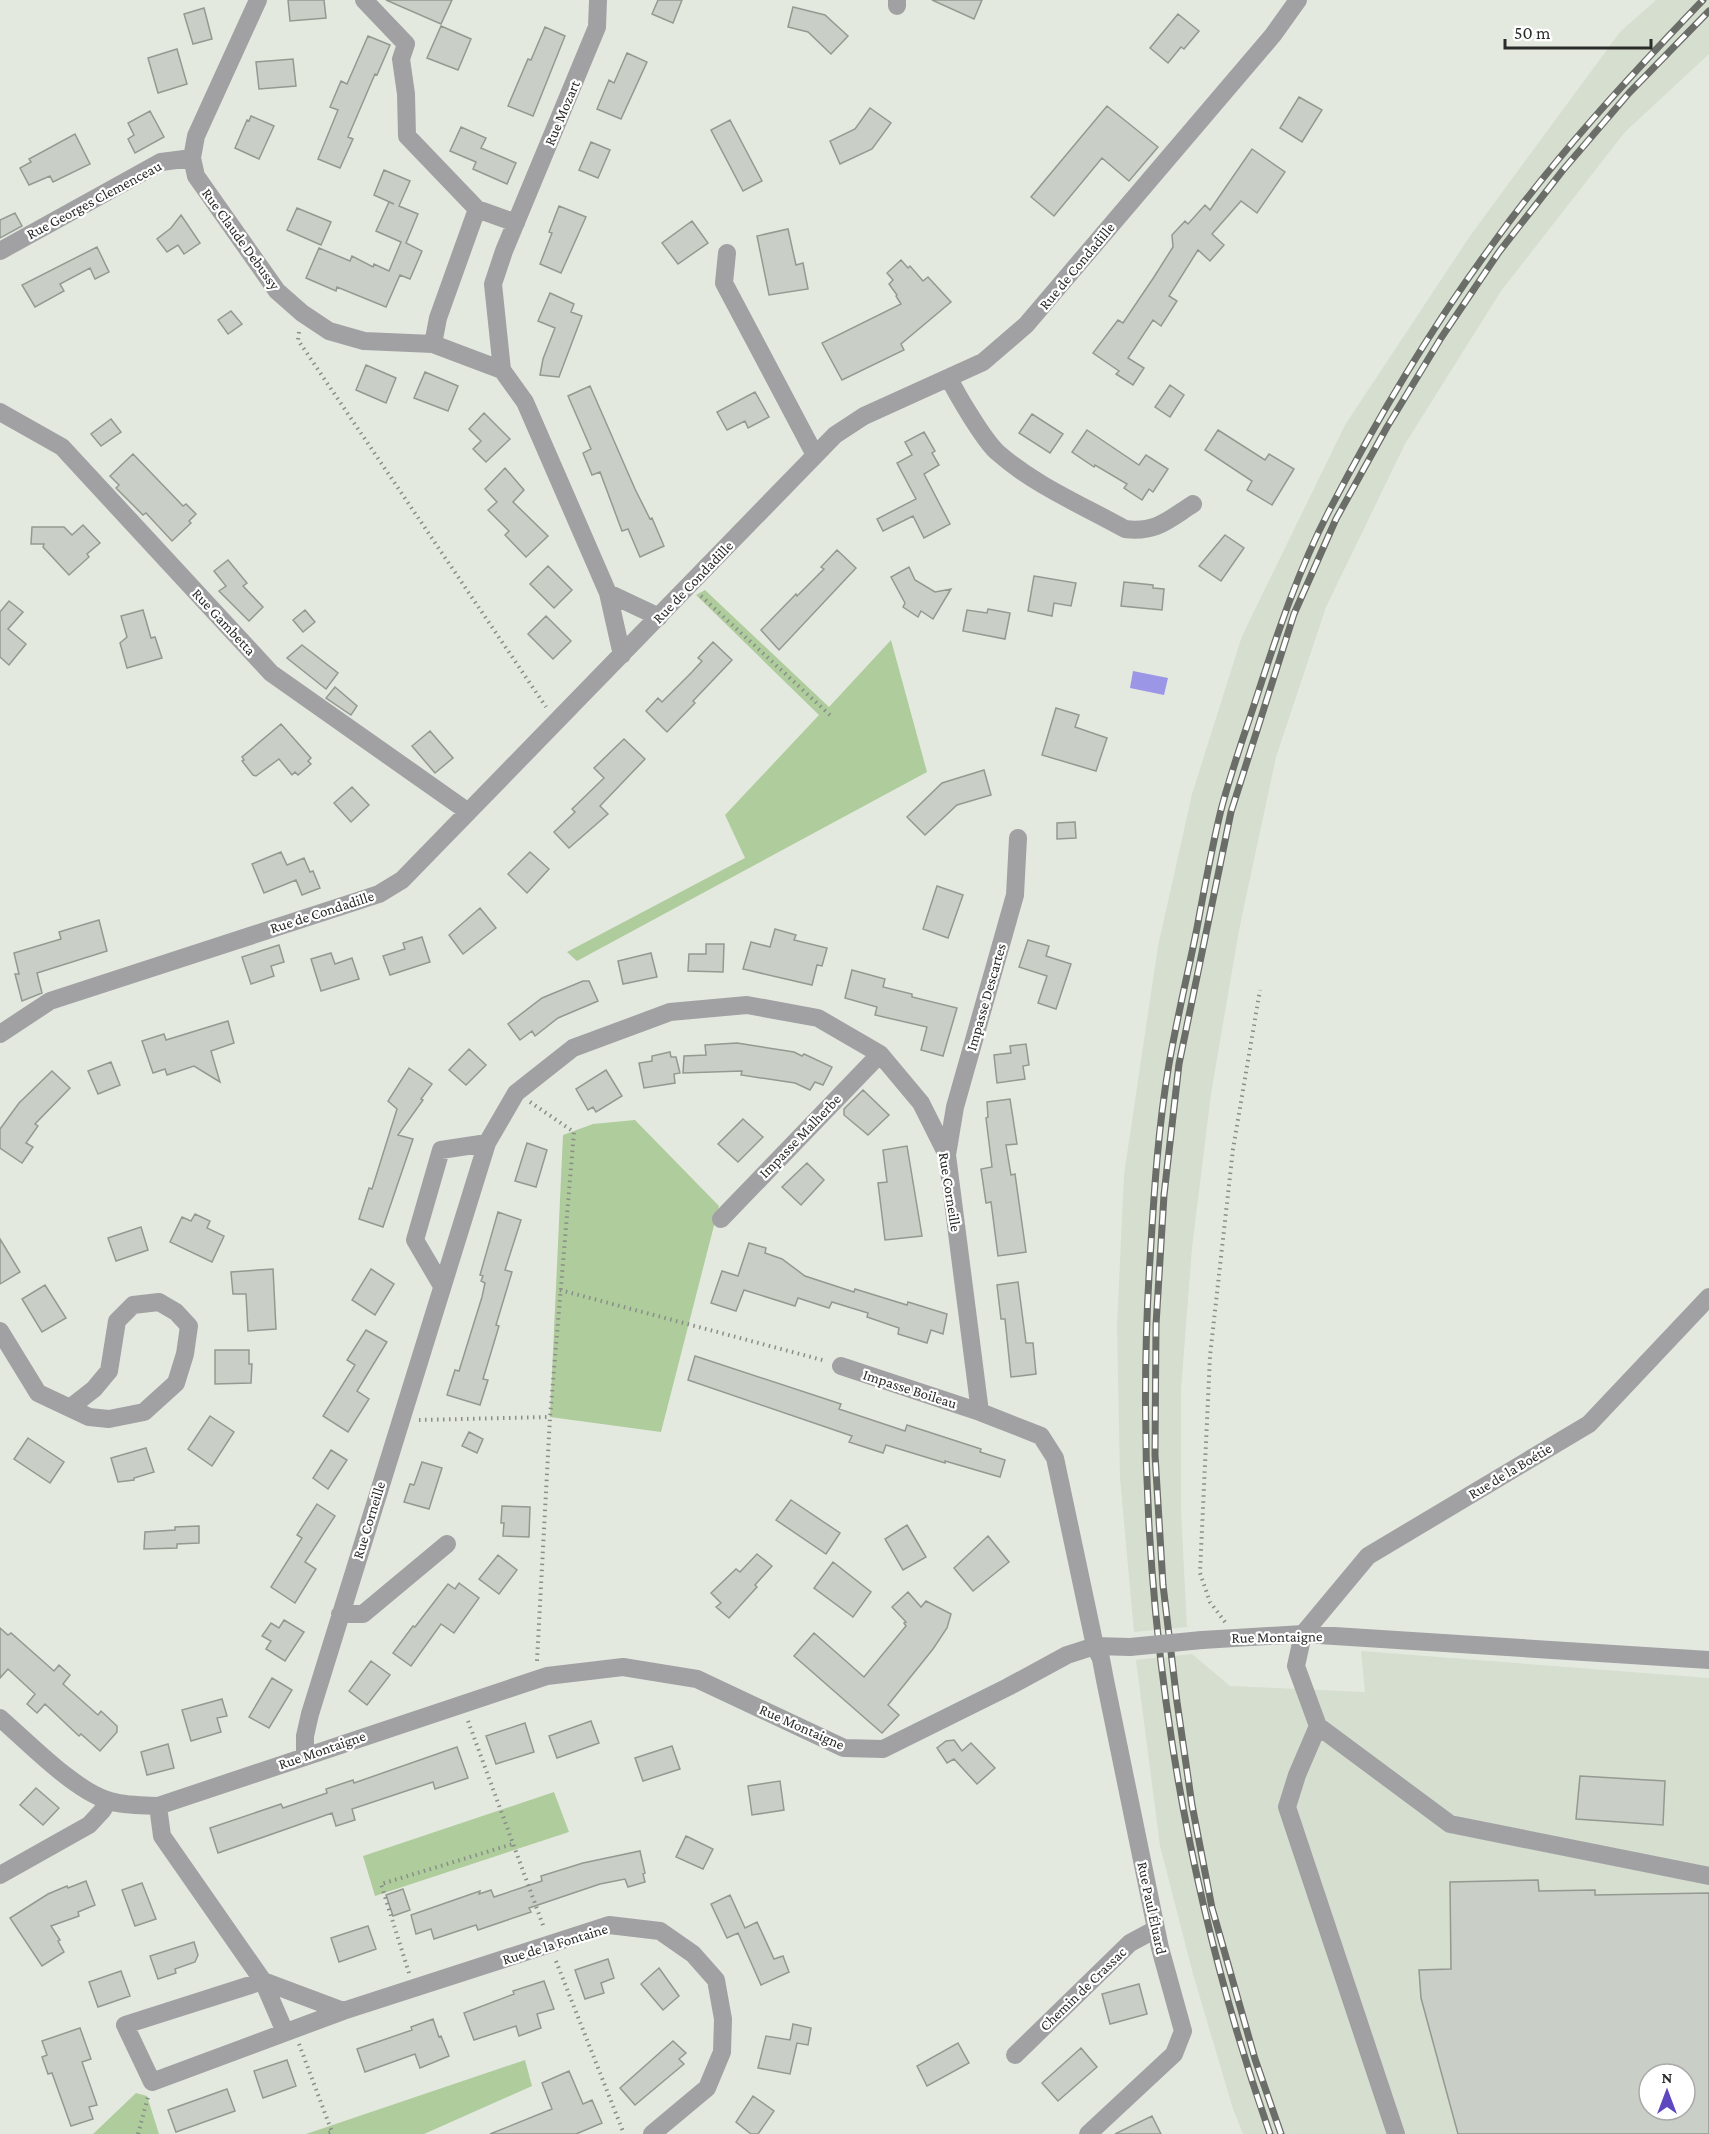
<svg xmlns="http://www.w3.org/2000/svg" width="1709" height="2134" font-family="'Crimson Pro',serif">
<rect width="100%" height="100%" fill="#e4e9e0"/>
<path fill="#d5decf" fill-rule="evenodd" d="M1656,0h53v54l-84,78 -124,159 -96,153 -79,163 -50,150 -37,173 -28,164 -19,154 -11,142v121l6,116 -53,5 -14,-154 -3,-153 7,-150 34,-229 34,-152 50,-158 103,-211 125,-189 150,-204z
M1361,1651l348,27v456h-466l-10,-25 -40,-135 -33,-128 -24,-186 56,-6 38,32 135,6zM1649,2074h36v36h-36z"/>
<path fill="#afcc9c" d="M705,590l124,117 62,-67 36,132 -350,189 -10,-9 178,-94 -20,-43 94,-100 -123,-120z
M635,1120l84,86 -58,226 -111,-15 13,-282 30,-11z
M554,1792l15,40 -194,64 -12,-40z
M525,2060l7,26 -108,48h-118z
M136,2093l11,3 12,38h-66z"/>
<path fill="#9c96e7" d="M1133,671l35,7 -4,17 -34,-7z"/>
<path fill="#c9cec6" stroke="#949991" stroke-width="1.5" fill-rule="evenodd" d="M288,0h36l2,18 -36,3z
M386,0h66l-11,24z
M658,0h24l-9,23 -21,-9z
M932,0h50l-8,19z
M793,7l32,8 23,21 -17,18 -23,-22 -20,-5z
M204,8l8,31 -19,5 -9,-30z
M1178,14l21,17 -15,18 -3,-2 -13,16 -18,-15z
M441,26l30,13 -13,31 -31,-12z
M545,27l20,9 -32,80 -25,-10 20,-47 3,1z
M368,36l22,9 -13,30 -2,-1 -27,63 5,2 -13,29 -22,-9 20,-49 -8,-3 11,-26 6,3z
M177,49l10,35 -29,9 -10,-35z
M627,53l20,9 -26,57 -24,-10 12,-29 5,3z
M293,59l3,27 -37,3 -3,-27z
M1299,97l23,13 -20,32 -22,-14z
M1107,106l51,41 -29,34 -27,-23 -48,58 -23,-19z
M870,108l21,15 -19,26 -32,15 -10,-23 25,-12z
M150,111l14,26 -29,16 -7,-14 6,-4 -6,-12z
M251,116l23,10 -15,33 -24,-11 12,-28 2,1z
M730,120l32,61 -19,10 -32,-61z
M461,127l25,11 -5,10 35,15 -9,21 -34,-15 3,-7 -26,-11z
M75,134l15,30 -37,18 -3,-6 -21,9 -9,-17 11,-6 -2,-3z
M591,142l19,8 -12,28 -19,-8z
M1252,149l33,23 -28,41 -16,-12 -29,33 12,11 -14,16 -12,-11 -29,46 8,5 -16,25 -8,-6 -25,38 16,10 -11,17 -17,-11 3,-3 -26,-18 25,-33 5,3 31,-46 19,-30 -1,-12 13,-14 3,3 17,-19 5,5z
M384,170l26,11 -11,25 19,8 -12,29 16,8 -12,28 -10,-4 -14,32 -49,-20 -1,4 -30,-13 13,-30 31,13 2,-5 21,11 1,-3 15,7 12,-29 -25,-11 13,-29 5,2 -20,-9z
M559,206l27,11 -25,56 -21,-9 12,-31 -3,-1z
M297,208l34,14 -10,23 -34,-15z
M15,213l7,13 -22,12v-18z
M181,215l19,28 -16,11 -6,-9 -11,7 -10,-13 14,-11z
M692,221l16,22 -30,21 -16,-21z
M788,229l8,36 7,-2 5,26 -39,6 -12,-59z
M97,247l12,25 -14,7 -5,-11 -30,16 4,7 -29,16 -13,-22z
M901,260l7,8 2,-2 13,15 5,-4 23,25 -50,42 3,6 -62,30 -20,-37 79,-39 -5,-8 1,-1 -8,-11 4,-4 -6,-7z
M550,293l24,11 -3,8 11,4 -23,61 -19,-2 3,-16 12,-31 -17,-7z
M231,311l11,13 -14,10 -10,-14z
M366,365l30,13 -10,25 -30,-13z
M425,372l33,14 -10,25 -34,-13z
M1170,385l14,10 -14,22 -15,-10z
M590,386l45,103 15,30 2,-1 12,28 -24,11 -12,-28 -6,2 -22,-59 -8,3 -9,-22 8,-4 -23,-53z
M755,392l14,25 -21,11 -3,-7 -18,9 -10,-18z
M484,413l26,26 -24,23 -13,-13 8,-8 -12,-12z
M1032,414l31,20 -13,19 -31,-20z
M111,419l10,13 -20,14 -10,-12z
M1087,430l52,35 7,-10 22,14 -15,23 -4,-3 -7,11 -18,-12 3,-4 -32,-19 -1,2 -22,-15z
M1218,430l47,30 4,-6 25,15 -22,36 -25,-15 5,-9 -47,-31z
M924,432l11,19 -3,2 7,12 -15,9 26,50 -26,14 -11,-22 -30,15 -6,-12 39,-20 -19,-36 15,-8 -7,-13z
M133,454l50,52 3,-2 10,10 -7,7 2,2 -19,18 -26,-28 -3,2 -27,-27 3,-3 -9,-9z
M505,468l19,22 -11,12 35,34 -22,21 -21,-22 4,-4 -21,-21 9,-8 -12,-13z
M83,525l17,18 -13,11 2,3 -20,18 -26,-28 1,-3h-13l1,-17h32l8,8z
M1225,535l19,13 -23,33 -22,-15z
M837,550l19,18 -77,82 -18,-20 35,-36 1,2 27,-27 -3,-2z
M228,560l19,23 -4,3 20,21 -14,14 -30,-30 7,-5 -12,-15z
M548,566l24,24 -18,18 -24,-24z
M909,567l6,13 20,12 16,-3 -18,30 -12,-8 -3,6 -15,-10 2,-4 -14,-26z
M1034,576l42,7 -5,23 -17,-3 -2,13 -24,-5z
M1124,582l29,3v3l11,1 -2,21 -41,-4z
M9,601l14,11 -15,17 18,15 -17,21 -9,-8v-45z
M988,609l22,4 -5,26 -42,-8 4,-21 20,3z
M143,610l8,28 4,-1 7,21 -35,10 -7,-25 7,-6 -6,-21z
M305,610l10,12 -12,10 -10,-12z
M546,616l25,25 -18,18 -25,-25z
M713,642l19,18 -39,41 2,2 -28,29 -21,-21 12,-13 4,4 30,-30 10,-11 -4,-3z
M302,645l36,28 -12,16 -39,-31z
M335,687l22,19 -6,9 -25,-17z
M1056,708l23,7 -4,12 32,11 -11,33 -54,-16z
M281,724l30,34 -3,3 3,3 -13,11 -3,-3 -3,3 -13,-16 -23,17 -3,-1 -11,-14 2,-1 -2,-3z
M430,731l23,27 -18,15 -23,-27z
M624,739l21,20 -45,47 8,8 -39,34 -15,-16 21,-20 -3,-3 32,-31 -10,-10z
M984,770l7,25 -34,10 -32,30 -18,-18 35,-34z
M352,787l17,18 -18,17 -17,-19z
M1075,822l1,16 -19,1v-16z
M281,852l6,13 17,-7 6,14 3,-1 7,17 -18,7 -6,-15 -32,13 -12,-29z
M530,852l19,17 -22,24 -19,-19z
M937,886l26,9 -15,43 -25,-9z
M480,908l16,20 -33,26 -14,-19z
M99,920l8,31 -70,22 5,20 -20,8 -7,-27h4l-5,-21 47,-14 -2,-7z
M775,929l21,6 -2,5 33,8 -5,18 -5,-1 -5,20 -69,-16 8,-27 19,5z
M422,937l8,25 -40,13 -7,-19 22,-7 -2,-6z
M1028,940l21,6 -3,10 25,8 -15,45 -18,-6 9,-27 -28,-9z
M706,944h18l-1,28 -35,-1 1,-17h17z
M279,945l5,17 -13,4 3,10 -23,8 -9,-27z
M331,953l4,11 17,-6 7,21 -38,12 -10,-32z
M651,953l6,24 -34,7 -5,-23z
M852,970l33,9 -2,8 29,7v3l45,11 -14,48 -22,-6 6,-23 -52,-12 2,-8 -32,-9z
M583,981h6l9,20 -40,17 -23,18 -3,-5 -12,9 -12,-16 34,-26z
M228,1021l6,22 -23,8 9,31 -26,-16 -27,9 -2,-6 -12,4 -11,-32 22,-7 2,6z
M737,1043l57,9 8,4 2,-2 28,13 -9,18 -8,-3 -5,8 -15,-7 -54,-8 1,-4 -59,2 1,-17 22,-1 -1,-10z
M1026,1044l3,21 -6,1 2,13 -28,4 -3,-28 17,-2 -1,-7z
M469,1049l17,16 -20,20 -17,-15z
M670,1052l1,5h5l4,16 -6,1 1,9 -31,5 -5,-25 13,-2v-5z
M111,1062l9,23 -22,9 -10,-23z
M409,1068l23,16 -11,15 2,1 -25,35 15,4 -30,88 -24,-8 10,-31 3,1 25,-80 -9,-8z
M606,1070l16,26 -26,16 -3,-5 -5,3 -12,-21z
M52,1071l18,17 -35,36 3,2 -12,17 7,4 -11,16 -22,-15v-19l19,-26z
M863,1090l26,25 -21,20 -24,-20v-6z
M1010,1099l7,45 -11,1 5,30 4,-1 11,78 -28,4 -7,-54 -5,1 -5,-34 11,-2 -6,-49 2,-1 -1,-15z
M743,1119l20,18 -25,25 -20,-18z
M527,1143l20,7 -11,37 -21,-6z
M907,1146l15,90 -37,4 -7,-57 9,-1 -4,-32z
M807,1163l17,17 -23,25 -19,-18z
M498,1212l23,8 -16,50 7,2 -16,53 3,1 -16,53 5,1 -8,25 -33,-10 8,-25 4,1 23,-74 3,-14 -4,-2 2,-5 -3,-1z
M195,1214l15,7 -3,7 17,8 -12,26 -42,-20 12,-25 9,4z
M141,1227l7,23 -32,11 -8,-23z
M0,1239l20,33 -20,12z
M749,1243l17,5 -1,5 17,6 23,17 49,16 1,-3 52,16 1,-3 39,12 -4,20 -12,-4 -4,13 -29,-9 1,-6 -32,-11 1,-4 -36,-11 -3,6 -31,-10 -3,8 -51,-16 -8,21 -25,-8 11,-32 16,5z
M273,1269l3,60 -28,2 -2,-37h-13l-2,-22z
M371,1269l23,15 -19,31 -23,-15z
M1018,1282l8,61h7l3,31 -25,3 -6,-58h-4l-4,-34z
M45,1285l21,33 -24,14 -20,-33z
M366,1330l21,12 -30,49 12,8 -21,33 -25,-16 32,-51 -8,-5z
M215,1350h34v14h3l-1,19 -36,1z
M695,1356l146,48 -2,5 66,22 2,-6 74,24 -1,3 25,8 -5,17 -55,-16v2l-59,-18 -3,8 -34,-11 3,-6 -164,-56z
M210,1416l24,16 -22,34 -24,-17z
M469,1432l14,7 -6,14 -15,-7z
M28,1438l36,24 -14,21 -36,-24z
M146,1448l8,24 -20,6v2l-16,2 -7,-24z
M331,1450l16,10 -19,29 -15,-11z
M422,1462l20,6 -13,41 -25,-7 6,-18 4,1z
M791,1500l49,33 -14,21 -50,-34z
M317,1504l18,12 -30,46 11,7 -21,34 -24,-16 31,-49 -5,-3z
M502,1506l28,1 -1,30 -26,-1 1,-13h-3z
M907,1525l19,32 -23,13 -18,-31z
M199,1526v17l-22,1v4l-33,1 1,-17 30,-2v-3z
M988,1536l21,26 -36,29 -19,-23z
M757,1554l15,12 -17,19 2,2 -28,31 -13,-11 5,-4 -10,-10 25,-24 4,3z
M498,1555l19,15 -18,24 -20,-15z
M833,1562l38,30 -18,25 -39,-29z
M459,1583l20,15 -25,35 -13,-9 -30,42 -18,-13 20,-27 2,1 33,-43 7,5z
M908,1592l13,15 5,-6 25,13 -4,14 -14,21 -45,56 11,10 -17,18 -88,-77 20,-23 50,44 42,-51 -2,-3 2,-1 -14,-15z
M284,1620l20,12 -19,29 -19,-12 5,-8 -9,-5 9,-13 8,5z
M0,1628l8,7 3,-2 43,38 5,-6 11,10 -7,9 35,31 3,-4 16,15v6l-17,19 -19,-17 -2,2 -34,-32 -8,9 -10,-9 8,-10 -27,-25 -8,9z
M371,1661l19,14 -23,30 -18,-14z
M272,1678l20,12 -23,38 -20,-11z
M222,1699l5,17 -10,2 4,14 -30,9 -9,-31z
M591,1721l8,22 -42,15 -8,-22z
M525,1723l9,29 -38,12 -10,-28z
M954,1740l8,11 9,-8 24,25 -18,16 -23,-25 -7,4 -10,-15 9,-7z
M168,1744l6,24 -27,7 -6,-23z
M672,1746l8,23 -37,12 -8,-23z
M457,1747l11,31 -33,11 -2,-7 -81,27 3,11 -19,6 -4,-13 -114,40 -8,-25 71,-24 2,4 44,-15 -1,-4 27,-9 1,3z
M1580,1776l85,5 -2,44 -87,-6z
M780,1781l4,29 -32,5 -4,-29z
M36,1788l23,20 -16,17 -23,-20z
M686,1836l27,13 -10,20 -27,-12z
M640,1851l5,22 -2,1 2,8 -17,5 -3,-8 -25,5 -71,24 2,4 -53,18 -2,-5 -42,14 -3,-10 -15,5 -5,-19 69,-24 -1,3 12,-4 3,7 48,-16 -1,-5 42,-13z
M1538,1880l1,11 56,-1v5l114,-2v241h-251l-37,-136 -2,-28 32,-1 -1,-87zM1649,2074h36v36h-36z
M86,1881l9,24 -17,7 1,4 -28,10 9,14 -2,1 6,11 -22,14 -32,-48 38,-24 19,-8 1,2z
M142,1883l14,36 -21,7 -13,-36z
M403,1889l7,21 -17,6 -7,-21z
M730,1895l15,33 12,-6 17,37 9,-3 6,16 -28,13 -23,-52 -11,5 -16,-34z
M368,1926l8,23 -37,13 -8,-24z
M194,1942l4,13 -3,7 -20,7 1,4 -18,6 -8,-23z
M608,1959l6,19 -13,5 3,10 -19,6 -10,-29z
M659,1968l20,28 -16,14 -22,-26z
M121,1971l9,25 -32,11 -9,-25z
M544,1981l10,28 -17,5 4,14 -22,8 -3,-10 -42,14 -10,-27 50,-19 -1,-3z
M1139,1984l8,30 -37,10 -8,-30z
M433,2019l6,18 2,-1 8,20 -29,12 -5,-14 -50,18 -8,-23 55,-19 -1,-3z
M793,2024l18,4 -3,17 -11,-2 -7,31 -32,-6 8,-32 24,4z
M80,2028l11,31 -9,3 15,43 -8,2 4,12 -22,7 -19,-53 -4,1 -6,-17 5,-2 -5,-14z
M673,2041l13,12 -7,6 5,5 -49,41 -15,-17z
M958,2043l11,20 -42,23 -10,-20z
M1081,2048l16,19 -39,34 -16,-18z
M287,2060l9,26 -33,12 -9,-27z
M569,2071l14,33 9,-4 10,23 -26,11h-86l62,-25 -10,-26z
M227,2089l8,22 -59,21 -8,-22z
M753,2096l21,15 -16,23h-7l-15,-12z
M1152,2116l9,18h-46z"/>
<g fill="none" stroke-linecap="round" stroke-linejoin="round">
<path stroke="#8a8e88" stroke-width="4" stroke-dasharray="1.5 4.5" stroke-linecap="butt" d="M299,332l-1,8 248,367
M701,596l130,120
M530,1102l44,30 -24,285 -13,244
M560,1290l266,71
M419,1420l130,-3
M1225,1622l-15,-20 -10,-29 10,-217 23,-207 27,-159
M468,1721l76,207
M556,1961l68,173
M409,1973l-28,-89 132,-40
M299,2044l33,88 -6,2
M138,2134l10,-37"/>
<path stroke="#a1a1a4" stroke-width="18" d="M258,0l-62,136 -4,22 4,18 81,115 25,22 27,18 35,10 69,3 69,26 23,32 83,191
M364,0l42,44 -5,15 5,35 1,42 70,73
M897,0v6
M0,251l161,-89 31,-4
M727,253l-3,30 91,172
M433,344l5,-26 39,-109 39,14
M502,370l-9,-86 11,-33 93,-224 1,-27
M949,378c8,17 35,62 48,74 37,33 85,53 128,77 31,4 43,-9 68,-25
M0,412l62,35 209,226 196,138
M622,655l-14,-62 51,24
M0,1034l50,-33 329,-107 23,-14 433,-445 29,-19 119,-54 43,-37 247,-290 25,-35
M947,1155l8,-48 60,-212 3,-57
M721,1219l159,-165
M442,1286l-27,-46 26,-90 46,-7
M1709,1297l-120,127 -221,132 -65,78 -7,32 22,60 132,98 259,52
M0,1331l38,62 51,24 20,2 35,-7 32,-29 9,-29 4,-28 -13,-14 -17,-10 -26,3 -16,16 -8,50 -15,18 -23,18
M841,1366l139,46
M340,1614h23l84,-70
M1202,1640l101,-6 406,26
M0,1718c29,25 73,71 107,82 16,6 34,5 51,6l389,-130 76,-9 74,12 147,69 39,1 125,-62 59,-32 28,-9 35,1
M1318,1726l-21,49 -10,32 109,327
M305,1755v-19l5,-22 177,-571 29,-50 57,-45 97,-36 77,-7 71,13 62,36 41,49 26,52 33,257 61,24 14,22 40,188 6,13 4,21 55,268 23,83 -9,23 -86,80
M158,1806l4,30 101,145 80,30 266,-86 51,6 33,23 23,26 7,39 -1,33 -15,36 -55,46
M0,1875l89,-50 13,-14 6,-10
M285,2032l-22,-51 -138,44 27,57 191,-71
M1015,2055l115,-112 26,-14"/>
<defs>
<path id="rail" d="M1270,2134c-98,-280 -139,-579 -120,-875 4,-65 8,-131 19,-195 8,-46 19,-91 28,-136 7,-38 14,-76 23,-114 10,-40 25,-81 38,-121 20,-62 41,-124 71,-182 48,-92 102,-183 163,-266 63,-88 136,-167 211,-245
M1281,2134l-26,-75 -43,-151 -20,-103 -15,-103 -14,-117 -8,-130 1,-130 8,-130 15,-131 52,-252 63,-198 42,-95 51,-92 54,-89 58,-86 64,-82 66,-77 80,-82"/>
</defs>
<use href="#rail" stroke="#6a6d68" stroke-width="7"/>
<use href="#rail" stroke="#fff" stroke-width="4.5" stroke-dasharray="14" stroke-linecap="butt"/>
<path stroke="#a1a1a4" stroke-width="18" d="M1130,1647l72,-7"/>
</g>
<g text-anchor="middle" dominant-baseline="central" stroke-width="4.5" stroke-linejoin="round" paint-order="stroke">
<g font-size="15" fill="#2a2c29" stroke="#fff">
<text transform="translate(562 113) rotate(-67)">Rue Mozart</text>
<text transform="translate(94 200) rotate(-28)">Rue Georges Clemenceau</text>
<text transform="translate(241 239) rotate(54)">Rue Claude Debussy</text>
<text transform="translate(1077 266) rotate(-50)">Rue de Condadille</text>
<text transform="translate(693 582) rotate(-46)">Rue de Condadille</text>
<text transform="translate(224 622) rotate(47)">Rue Gambetta</text>
<text transform="translate(322 912) rotate(-18)">Rue de Condadille</text>
<text transform="translate(986 997) rotate(-74)">Impasse Descartes</text>
<text transform="translate(800 1136) rotate(-46)">Impasse Malherbe</text>
<text transform="translate(950 1192) rotate(81)">Rue Corneille</text>
<text transform="translate(910 1389) rotate(18)">Impasse Boileau</text>
<text transform="translate(1510 1471) rotate(-31)">Rue de la Boétie</text>
<text transform="translate(369 1520) rotate(-73)">Rue Corneille</text>
<text transform="translate(1277 1637) rotate(-1)">Rue Montaigne</text>
<text transform="translate(802 1727) rotate(24)">Rue Montaigne</text>
<text transform="translate(322 1750) rotate(-19)">Rue Montaigne</text>
<text transform="translate(1152 1908) rotate(78)">Rue Paul Éluard</text>
<text transform="translate(555 1944) rotate(-17)">Rue de la Fontaine</text>
<text transform="translate(1083 1989) rotate(-44)">Chemin de Crassac</text>
</g>
</g>
<g transform="translate(1667 2092)"><circle r="28" fill="#ffffff" stroke="#aaaba9" stroke-width="1.5"/>
<path d="M0-4.5L10 22L0 15L-10 22Z" fill="#5e47bf"/>
<text y="-9" font-size="16" font-weight="bold" text-anchor="middle" fill="#2a2c29">N</text>
</g>
<path d="M1505 39v9h146v-9" fill="none" stroke="#2a2c29" stroke-width="3"/>
<text x="1514" y="39" font-size="18" fill="#2a2c29" stroke="#ffffff" stroke-width="4.5" paint-order="stroke">50 m</text>
</svg>
